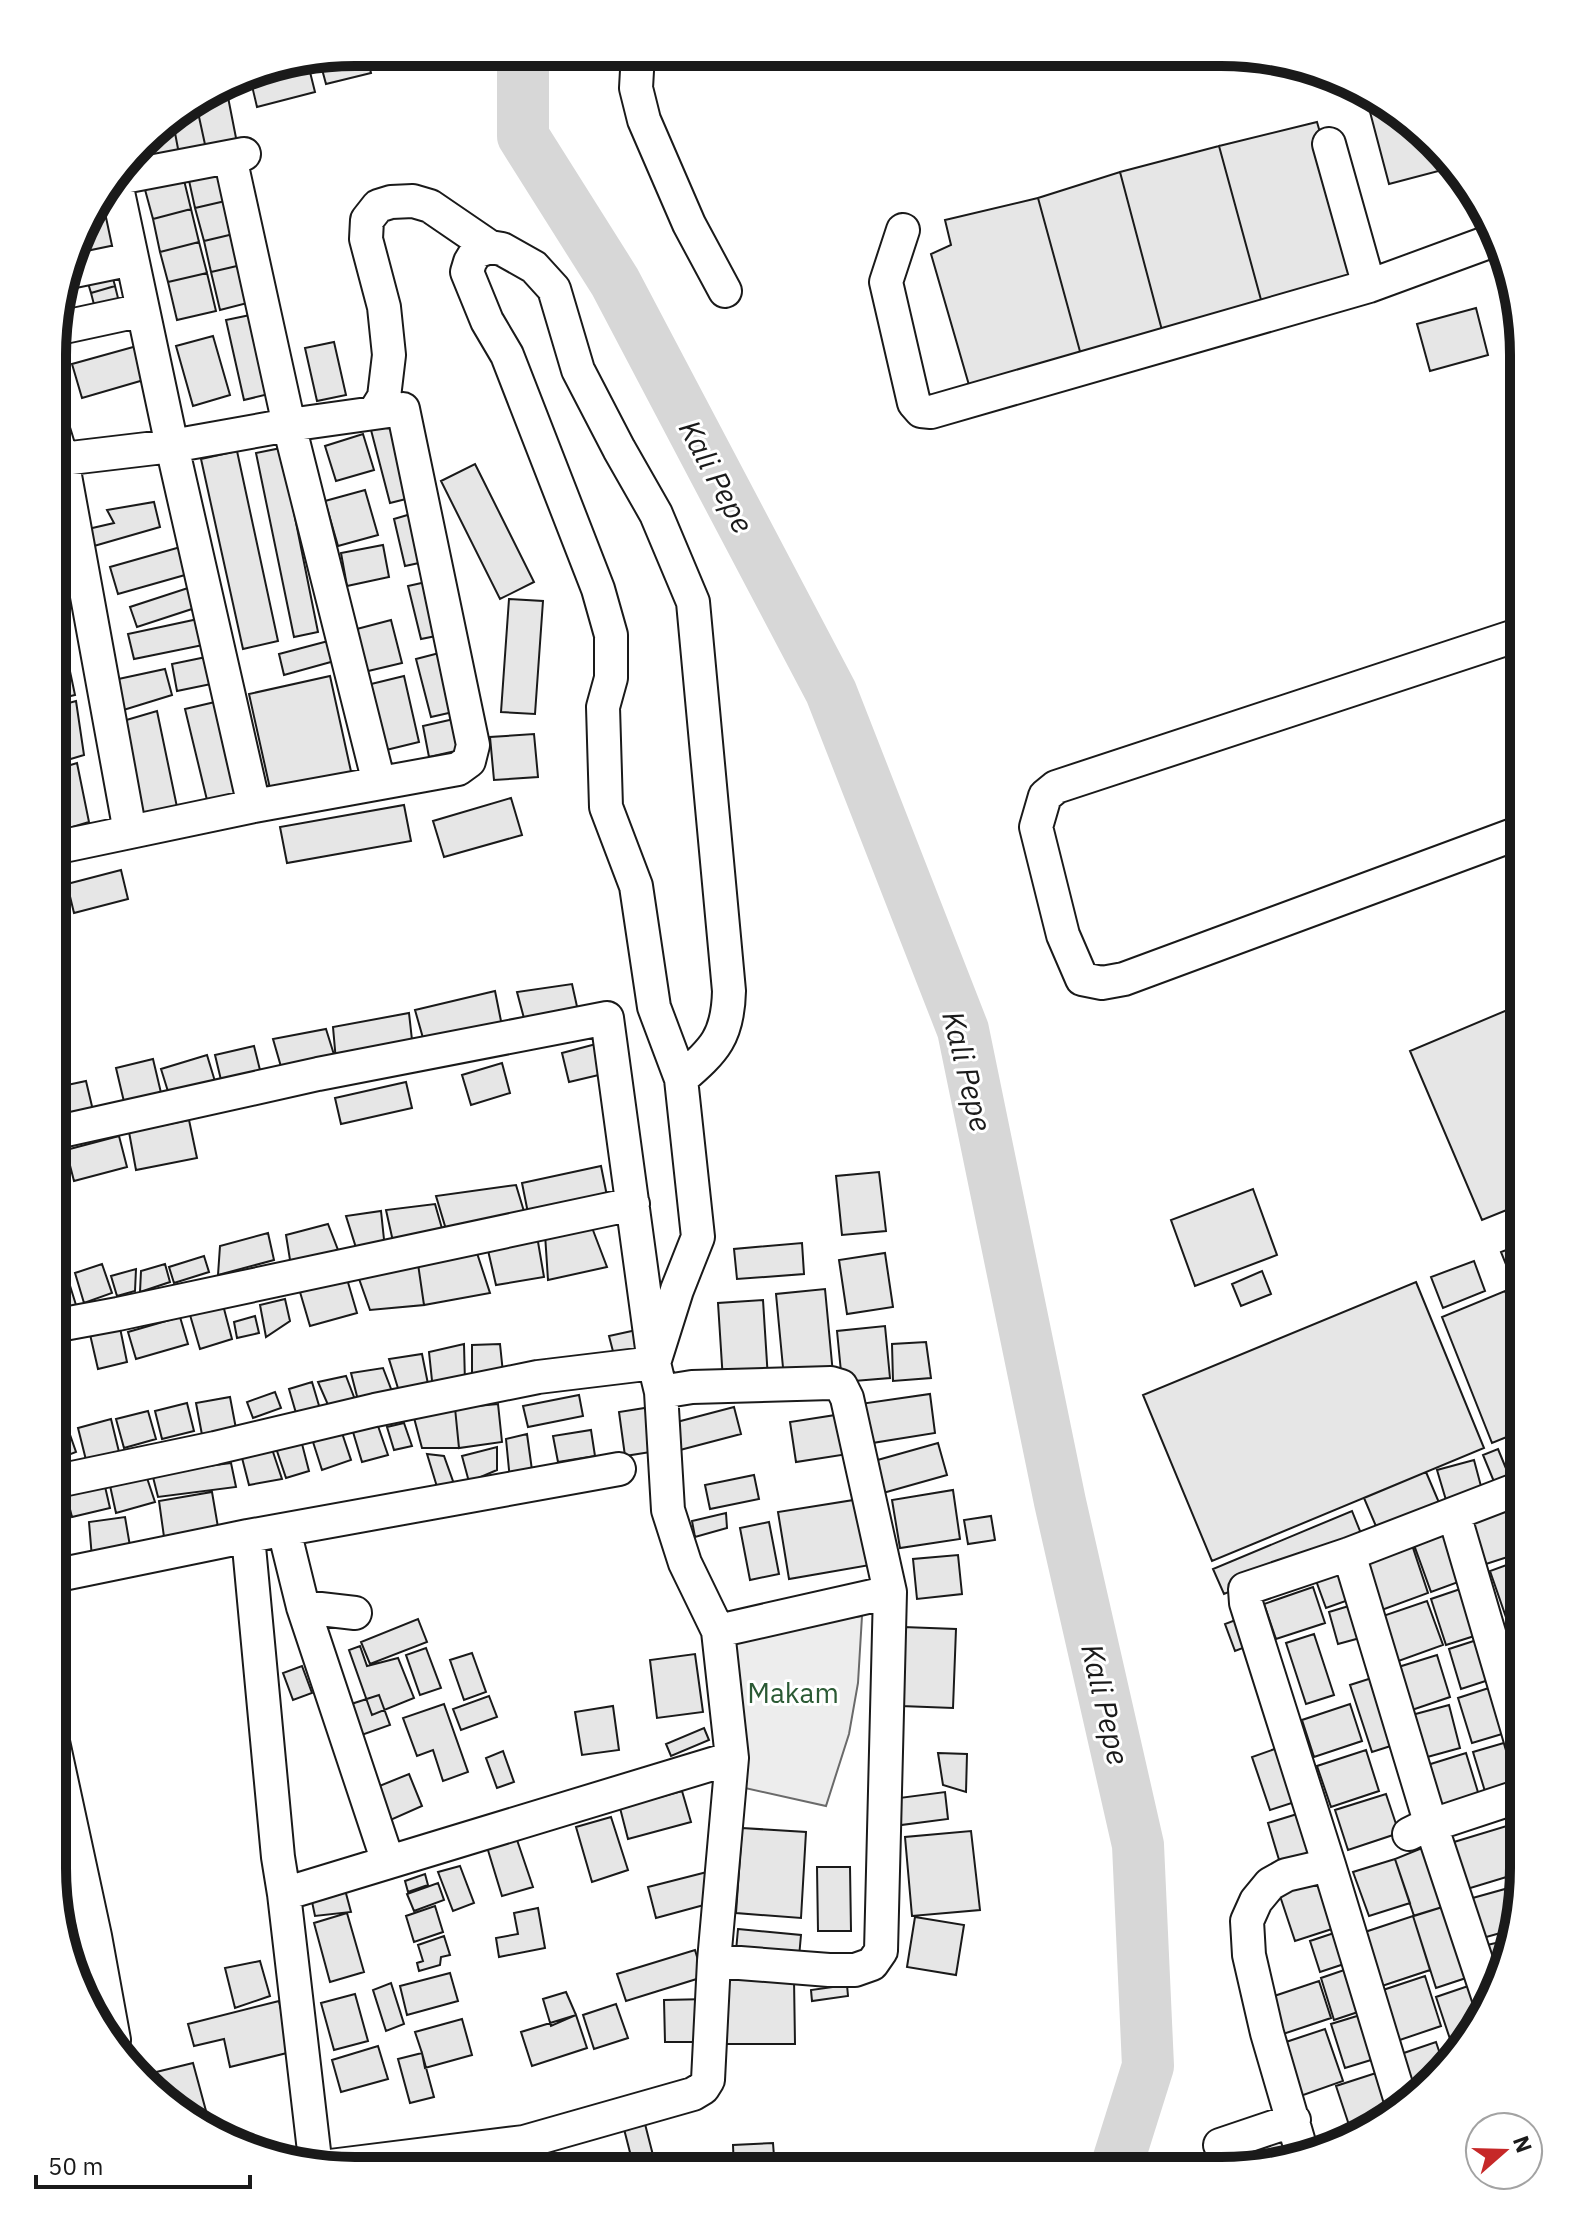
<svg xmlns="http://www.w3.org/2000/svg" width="1576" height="2223" font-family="'IBM Plex Sans',sans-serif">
<rect width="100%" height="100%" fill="#fff"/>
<path fill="#ededed" stroke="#6a6a6a" stroke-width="2" d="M862,1616l-4,67 -9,51 -23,72 -90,-20 -4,-142 11,-11z"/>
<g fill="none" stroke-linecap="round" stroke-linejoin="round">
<path stroke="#d7d7d7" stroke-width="52" d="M523,52v84l92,146 216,410 132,338 97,472 78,343 10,221 -33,105"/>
</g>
<path fill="#e6e6e6" stroke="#1a1a1a" stroke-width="2" d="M355,52h11l5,21 -45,11 -7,-26z
M307,60l8,32 -58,15 -8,-34 8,-5z
M227,92l10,51 -31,6 -10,-46 14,-8z
M1367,92l38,22 45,54 -61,16 -24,-91z
M196,103l10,46 -27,5 -7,-37z
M172,117l7,37 -32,7 -4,-19 12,-15z
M1317,122l45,157 -99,28 -44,-161z
M143,142l4,19 -24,5z
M1219,146l44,161 -100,27 -43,-162z
M226,166l8,33 -39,9 -7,-32z
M1120,172l43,162 -82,21 -43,-157z
M183,176l8,33 -38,10 -9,-33z
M101,193l6,25 -21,5 6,-19z
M1038,198l43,157 -112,30 -38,-131 20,-9 -6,-25z
M234,199l8,33 -38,9 -9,-33z
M191,209l8,33 -39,10 -7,-33z
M107,218l8,33 -40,4 11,-32z
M242,232l8,31 -39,9 -7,-31z
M199,242l8,31 -39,9 -8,-30z
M250,263l9,37 -39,10 -9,-38z
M110,267l5,19 -24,7 -6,-20z
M207,273l9,38 -39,9 -9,-38z
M115,286l6,24 -24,6 -6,-23z
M69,295l6,24 -20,-4 6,-18z
M1476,308l12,47 -58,16 -13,-47z
M255,314l18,79 -29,7 -18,-80z
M213,336l17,59 -37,11 -17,-60z
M334,342l12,53 -29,6 -12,-53z
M144,344l10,33 -72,21 -10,-34z
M399,423l19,73 -28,7 -19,-73z
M363,434l11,36 -38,11 -11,-35z
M281,448l37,184 -24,5 -38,-184z
M237,451l41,190 -35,8 -42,-190z
M475,464l59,118 -34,17 -59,-118z
M365,490l13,45 -40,11 -13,-45z
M154,502l6,25 -66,19 -6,-17 26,-6 -7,-13z
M421,511l12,49 -28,6 -11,-47z
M383,545l6,32 -42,9 -6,-33z
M184,546l8,27 -74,21 -8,-27z
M59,550l8,84 -13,3v-86z
M435,580l11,54 -25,5 -13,-53z
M191,587l7,20 -61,20 -7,-20z
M509,599l34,2 -8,113 -34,-2z
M198,619l5,26 -69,14 -6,-25z
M391,620l11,43 -38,9 -11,-42z
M332,640l6,20 -54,15 -5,-21z
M64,643l11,52 -21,5v-54z
M447,651l15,59 -31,7 -15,-58z
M211,656l5,27 -39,8 -5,-27z
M165,669l7,26 -55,17 -8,-31z
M330,676l22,100 -81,17 -22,-99z
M404,676l15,66 -37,9 -15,-66z
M76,701l8,54 -30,9v-34h2l-2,-23z
M215,702l22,91 -30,7 -22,-91z
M157,711l20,96 -38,10 -16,-96z
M454,719l6,31 -31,7 -6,-31z
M534,734l4,43 -44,3 -4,-43z
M77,763l12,59 -30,9 -5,-31v-30z
M511,798l11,37 -78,22 -11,-36z
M404,805l7,36 -124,22 -7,-36z
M121,870l7,29 -54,14 -7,-29z
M57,885l8,29 -11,3v-31z
M572,984l6,27 -53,11 -8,-30z
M495,991l7,35 -77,19 -10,-35z
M1524,1003v200l-42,17 -72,-169z
M409,1013l4,36 -77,12 -3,-34z
M326,1029l10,32 -52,16 -11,-38z
M596,1044l7,30 -34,8 -7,-29z
M254,1046l7,28 -39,10 -7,-29z
M207,1055l10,33 -46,13 -10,-32z
M153,1059l9,38 -37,9 -9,-38z
M502,1063l8,30 -39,12 -9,-30z
M86,1081l9,38 -42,8v-39z
M406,1082l6,26 -71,16 -6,-26z
M189,1120l8,38 -61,12 -7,-38z
M119,1136l8,31 -53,14 -8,-31z
M601,1166l8,40 -79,17 -8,-40z
M879,1172l7,59 -44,4 -6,-59z
M516,1185l10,33 -78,18 -12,-40z
M1253,1189l24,66 -82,31 -24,-66z
M435,1204l8,28 -49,14 -8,-36z
M381,1211l4,38 -27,5 -12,-38z
M328,1224l10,26 -47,16 -5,-31z
M591,1225l16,42 -59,13 -3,-46z
M268,1233l6,27 -56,15 2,-29z
M537,1236l7,41 -48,8 -9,-39z
M802,1243l2,31 -67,5 -3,-30z
M1524,1243v66l-23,-57z
M476,1250l14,43 -66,12 -6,-41z
M885,1253l8,54 -46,7 -8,-54z
M204,1256l5,16 -35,11 -5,-16z
M1474,1261l11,30 -42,17 -12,-31z
M102,1264l10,29 -28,10 -9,-30z
M165,1264l5,18 -30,10 1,-21z
M418,1264l6,41 -54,5 -13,-37z
M136,1269l-1,22 -18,5 -6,-20z
M1262,1271l9,23 -30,12 -9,-22z
M67,1276l9,29 -23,6v-31z
M347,1279l10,34 -47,13 -10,-34z
M1416,1282l68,166 -272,113 -69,-166z
M825,1289l8,85 -49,4 -8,-84z
M1505,1291l19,47v92l-32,13 -50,-126z
M285,1299l5,22 -24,16 -6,-32z
M763,1300l5,79 -45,2 -5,-78z
M223,1305l9,34 -32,10 -10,-34z
M255,1316l4,17 -22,5 -3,-16z
M180,1317l8,27 -52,15 -8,-27z
M119,1323l8,39 -29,7 -9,-39z
M885,1326l5,52 -48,4 -5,-51z
M641,1329l4,23 -30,7 -6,-23z
M926,1342l5,36 -38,3 -1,-37z
M464,1344l1,39 -32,7 -4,-38z
M500,1344l3,29 -31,6v-34z
M422,1354l8,40 -29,4 -12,-39z
M383,1368l10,26 -35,6 -7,-27z
M346,1376l11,29 -25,9 -14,-32z
M312,1382l8,27 -24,4 -7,-24z
M275,1392l6,16 -28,10 -6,-16z
M930,1394l5,39 -69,11 -6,-40z
M579,1395l4,21 -55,11 -5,-21z
M230,1397l7,37 -34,6 -7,-37z
M187,1403l7,28 -32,8 -7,-28z
M498,1404l4,38 -43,6 -4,-40z
M651,1407l6,44 -32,5 -6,-44z
M734,1407l7,27 -61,16 -7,-27z
M455,1408l4,40h-37l-9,-34z
M148,1411l8,28 -32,9 -8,-29z
M842,1414l6,40 -52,8 -6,-40z
M111,1419l9,37 -33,8 -9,-36z
M404,1423l8,23 -18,4 -7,-23z
M378,1426l10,29 -26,7 -9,-30z
M68,1429l8,23 -18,7 -5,-15v-10z
M591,1430l4,26 -37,6 -5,-26z
M342,1433l9,27 -29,10 -9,-28z
M527,1434l5,36 -22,10 -4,-41z
M301,1440l8,31 -23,7 -11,-33z
M1524,1441l-1,31 -2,1 -11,-27z
M938,1443l9,32 -64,18 -9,-32z
M271,1446l11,33 -33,6 -8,-31z
M497,1447v23l-28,12 -7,-26z
M1498,1449l14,34 -15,6 -14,-34z
M427,1454l17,2 10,28 -16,6z
M1474,1460l8,30 -36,10 -9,-30z
M231,1463l5,24 -78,10 -6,-24z
M1426,1472l17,40 -62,26 -17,-40z
M146,1475l9,27 -39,11 -7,-32z
M754,1475l5,24 -49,10 -5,-24z
M103,1478l7,30 -38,9 -7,-27z
M953,1490l7,49 -60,9 -8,-48z
M60,1492l6,24 -13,4v-26z
M212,1492l7,41 -54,11 -6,-43z
M860,1499l10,66 -81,14 -11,-67z
M1515,1507l8,26v19l-37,12 -14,-43z
M1352,1511l10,25 -138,58 -11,-25z
M726,1513l1,15 -32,9 -3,-16z
M991,1516l4,24 -27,4 -4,-24z
M125,1517l6,35 -39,6 -3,-36z
M769,1522l10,52 -29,6 -10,-52z
M61,1526l10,33 -18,8v-38z
M1454,1528l18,49 -41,15 -18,-50z
M1411,1542l17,51 -49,18 -19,-50z
M958,1555l4,39 -45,5 -4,-40z
M1523,1559v59l-15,5 -18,-52z
M1349,1563l11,33 -34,12 -12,-33z
M1472,1585l15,47 -41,13 -15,-46z
M1313,1587l12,36 -49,16 -12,-35z
M1427,1601l16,44 -50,18 -16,-45z
M1362,1602l9,33 -33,9 -9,-32z
M1246,1616l10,27 -21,8 -10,-27z
M418,1619l9,23 -57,22 -9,-22z
M903,1627l53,2 -3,79 -52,-2z
M1314,1634l20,61 -28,9 -20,-61z
M1523,1635v63l-23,-55z
M1489,1636l12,40 -40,13 -12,-40z
M360,1646l7,20 31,-8 16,40 -42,17 -23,-65z
M426,1648l15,40 -21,7 -14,-40z
M472,1653l14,39 -22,8 -14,-40z
M695,1654l8,58 -46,6 -7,-58z
M1437,1655l13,42 -44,15 -14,-43z
M302,1666l10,27 -19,7 -10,-27z
M1378,1676l22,67 -28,9 -22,-67z
M1498,1685l14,46 -40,12 -14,-45z
M379,1695l11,30 -37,13 -11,-31z
M489,1696l8,21 -36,13 -8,-21z
M444,1704l24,68 -25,9 -10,-31 -16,6 -14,-38z
M1350,1704l12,37 -48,16 -12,-37z
M1449,1705l11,43 -40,11 -12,-43z
M613,1706l6,44 -37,5 -7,-43z
M704,1728l5,12 -38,16 -5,-12z
M1514,1740l9,32v15l-36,11 -14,-46z
M1286,1745l18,54 -34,11 -18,-53z
M1366,1750l13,41 -48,16 -14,-41z
M503,1751l11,31 -17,6 -11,-30z
M938,1753l29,1 -1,38 -23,-7z
M1466,1753l15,49 -45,14 -15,-49z
M409,1774l13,32 -36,16 -14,-33z
M682,1791l9,31 -63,17 -8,-31z
M945,1792l3,27 -47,6 -2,-27z
M1386,1794l13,39 -51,17 -13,-40z
M1310,1810l12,41 -42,12 -12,-40z
M611,1817l17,53 -36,12 -16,-55z
M1523,1821v51l-56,17 -13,-47z
M742,1828l64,4 -5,86 -65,-5z
M971,1831l9,79 -68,6 -7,-79z
M516,1837l17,50 -31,9 -15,-49z
M52,1839l10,35 -8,2 -2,-7z
M1432,1844l20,60 -38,12 -19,-57z
M1395,1859l15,44 -41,13 -16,-44z
M460,1866l14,37 -21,8 -15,-39z
M817,1867h33l1,64h-33z
M707,1872l8,30 -59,16 -8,-31z
M425,1874l3,11 -20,7 -3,-11z
M1323,1878l15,49 -43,14 -16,-48z
M438,1883l6,17 -30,11 -7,-17z
M1523,1884l-8,45 -36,10 -10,-40z
M344,1886l7,26 -36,4 -5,-24z
M1452,1904l23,71 -39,13 -23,-72z
M435,1906l8,26 -29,10 -8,-26z
M538,1908l7,40 -46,9 -3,-19 22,-4 -4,-21z
M347,1913l17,59 -34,10 -16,-59z
M1413,1916l17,54 -48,16 -17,-54z
M915,1917l49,8 -8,50 -49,-8z
M738,1929l63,6 -2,22 -63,-6z
M1337,1932l10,31 -27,9 -10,-31z
M444,1936l6,19 -9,2 -1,8 -21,6 -2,-8 6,-2 -5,-16z
M1513,1939l-5,27 -10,20 -11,-41z
M695,1950l8,27 -77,24 -9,-27z
M260,1961l10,35 -35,12 -10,-40z
M1350,1968l14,42 -30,10 -13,-42z
M450,1973l8,28 -51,14 -7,-29z
M1425,1976l16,50 -50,17 -17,-50z
M720,1979h74l1,65h-75z
M1319,1981l12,37 -54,18 -12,-37z
M391,1983l13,41 -18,7 -13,-41z
M1477,1983l9,27 -13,27 -15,16 -3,1 -19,-57z
M847,1985l1,11 -36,5 -1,-11z
M566,1992l10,23 -25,11 -8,-27z
M355,1994l13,47 -34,9 -13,-47z
M708,1999v43h-43l-1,-42z
M279,2001l12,51 -61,15 -6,-28 -30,7 -6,-22z
M616,2004l12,34 -34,11 -11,-34z
M1370,2012l14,44 -39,12 -14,-44z
M576,2015l11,33 -55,18 -11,-34z
M462,2019l10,36 -47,13 -3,-15 -7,-21z
M1325,2029l18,52 -51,18 -18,-53z
M1436,2042l9,27 -24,27 -11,7 -15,-47z
M378,2046l10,33 -47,13 -9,-32z
M422,2053l12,44 -24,6 -12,-44z
M193,2063l16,59 -9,4 -29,-17 -20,-25 -3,-10z
M1376,2073l15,42 -41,13 -14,-42z
M645,2124l10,39 -21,5 -10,-39z
M1292,2131l7,22 -56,13 -6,-17z
M773,2143l2,27h-41l-1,-25z
M611,2161l1,8h-22l-1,-5z"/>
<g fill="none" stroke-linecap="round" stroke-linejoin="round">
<defs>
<path id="minor" d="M638,53l-2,35 8,32 45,104 36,67
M1329,144l40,142
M230,157l59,268 90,358
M115,178l57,268 82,360
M113,179l131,-25
M903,230l-17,52 28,121 7,8 10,1 438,-126 128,-47
M69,272l63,-13
M55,329l88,-19
M374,413l10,-16 5,-42 -5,-48 -18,-68 1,-19 11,-14 13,-4 22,-1 17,5 60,41
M54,433l8,26 68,373
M1524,831l-400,148 -22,4 -20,-4 -19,-44 -27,-108 9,-31 11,-9 468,-154
M54,848l200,-42 204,-37 11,-8 4,-16 -70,-336 -114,16 -117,21 -118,14
M53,1133l265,-59 289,-56 47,345 7,29 7,118 17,53 33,68 14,127 -18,203 -6,119 -5,8 -10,6 -169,48 -210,26
M53,1326l65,-12 515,-110
M661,1392l31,-5 139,-4 10,3 6,12 43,194 -9,359 -9,13 -17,6h-26l-115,-9
M53,1482l162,-34 160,-38 163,-33 116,-14 23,-73 21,-53 -17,-158 -27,-72 -18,-121 -30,-79 -3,-100 8,-29v-43l-13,-46 -91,-234 -20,-34 -20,-49 3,-10 6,-10 14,-5 12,2 32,18 20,22 24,81 41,79 37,65 37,88 36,389c-1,45 -14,59 -48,88
M1454,1514l69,234
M284,1530l19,77 85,255
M248,1536l371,-67
M1349,1554l82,271 59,177
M53,1576l195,-40 30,321 6,37 32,274
M303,1607l52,6
M718,1631l172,-39
M52,1737l43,199 19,104
M1409,1834l8,-4 106,-35
M284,1894l448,-136
M1403,2108l-74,-243 -83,-262 -1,-14 104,-35 174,-67
M1220,2145l74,-25
M1305,2152l-5,-6 -33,-113 -18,-78 -2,-34 9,-20 14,-17 16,-9 43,-10"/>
</defs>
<use href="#minor" stroke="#1a1a1a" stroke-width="36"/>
<use href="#minor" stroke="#fff" stroke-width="32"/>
</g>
<g text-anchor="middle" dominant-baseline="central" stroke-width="6" stroke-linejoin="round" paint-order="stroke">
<g font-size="28" fill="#2b5a34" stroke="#fff">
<text x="793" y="1692">Makam</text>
</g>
<g font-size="30" font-style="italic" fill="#1a1a1a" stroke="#fff">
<text transform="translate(717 476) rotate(62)">Kali Pepe</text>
<text transform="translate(968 1071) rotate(76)">Kali Pepe</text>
<text transform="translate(1106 1704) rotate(77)">Kali Pepe</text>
</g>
</g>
<path d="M0 0H1576V2223H0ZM355 66H1221A289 289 0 0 1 1510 355V1868A289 289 0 0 1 1221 2157H355A289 289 0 0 1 66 1868V355A289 289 0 0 1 355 66Z" fill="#fff" fill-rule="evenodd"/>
<path fill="none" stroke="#1a1a1a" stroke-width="10" d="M355 66H1221A289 289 0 0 1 1510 355V1868A289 289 0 0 1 1221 2157H355A289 289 0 0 1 66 1868V355A289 289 0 0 1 355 66Z"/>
<g transform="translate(1504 2151) rotate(70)"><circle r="38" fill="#ffffff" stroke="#a3a3a3" stroke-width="2"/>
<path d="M0-6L14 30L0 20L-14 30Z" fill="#c62828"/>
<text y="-12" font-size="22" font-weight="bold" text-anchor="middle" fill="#1a1a1a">N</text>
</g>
<path d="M36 2175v12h214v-12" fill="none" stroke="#1a1a1a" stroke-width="4"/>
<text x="48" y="2175" font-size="24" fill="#1a1a1a" stroke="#ffffff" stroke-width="6" paint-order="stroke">50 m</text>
</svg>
